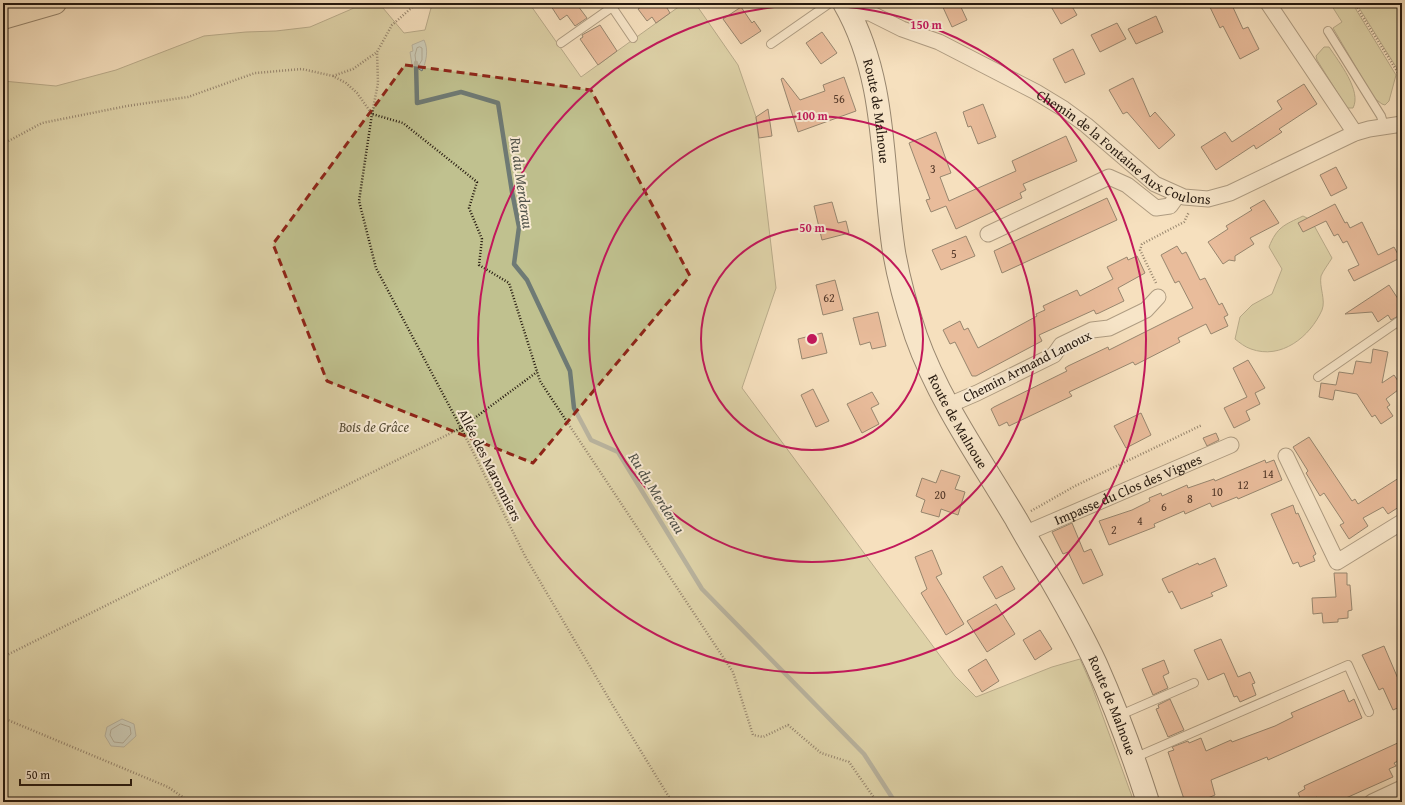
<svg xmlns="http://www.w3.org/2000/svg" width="1405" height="805" font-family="'Gentium Book Plus',serif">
<rect width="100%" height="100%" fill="#f6e0be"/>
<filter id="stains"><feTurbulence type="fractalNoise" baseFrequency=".005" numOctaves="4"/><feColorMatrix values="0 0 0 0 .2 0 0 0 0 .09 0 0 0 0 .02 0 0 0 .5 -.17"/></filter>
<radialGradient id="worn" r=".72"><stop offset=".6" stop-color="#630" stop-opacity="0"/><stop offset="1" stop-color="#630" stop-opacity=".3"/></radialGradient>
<path fill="#c0c18f" stroke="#726d4f" d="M448,3h81l52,74 103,-74h11l43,62 18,52 20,171 -34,100 213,288 21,21 76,-30 28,-8 11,25 43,118h-1131v-721l53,5 60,-16 88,-34 42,-4 30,-1 34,-4 44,-19h29l21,25 21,-3 6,-22z
M1330,3h22l44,72 -7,26 -4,4 -3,-1 -8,-6 -41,-70 9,-6z
M1356,3h46v56l-4,11z
M1324,47h5c10,15 33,44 24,61h-6l-30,-48 -1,-4z
M1303,216l8,4 21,38c-3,5 -9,13 -11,18 -2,11 5,24 1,34 -12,27 -41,50 -71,39 -6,-2 -11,-6 -16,-10l5,-22 12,-12 20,-11 10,-25 -13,-22c8,-20 15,-22 34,-31z"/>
<path fill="#9fbbb9" stroke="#6e7a75" d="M424,40c5,10 2,22 -2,31l-10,-6 -2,-13 3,-1 -1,-6z
M122,719l12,5 2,12 -12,11 -13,-1 -6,-10 2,-9z"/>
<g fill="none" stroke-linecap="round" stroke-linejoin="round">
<path stroke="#626a64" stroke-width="1" d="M420,47l2,1v12l-3,5 -3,-2 -1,-8 2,-7z
M121,724l9,3 1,7 -8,9 -9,-1 -4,-7 1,-5z"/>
<path stroke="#6e7a75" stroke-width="4.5" d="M416,63l1,40 44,-11 37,11 14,89 7,35 -5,37 13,16 43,91 4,37 17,32 27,12 84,137 162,165 31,48"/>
</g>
<path fill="#d99071" stroke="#25190f" d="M549,3h34l-5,3 9,12 -12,8 -8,-11 -7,5z
M647,3h17l6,10 -14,10 -4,-6 -5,4 -9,-12z
M941,3h18l8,17 -15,7z
M1049,3h21l7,12 -16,9z
M1208,3h23l12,26 5,-2 11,22 -19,10 -17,-33 -3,2z
M741,7l11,16 2,-2 7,10 -20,13 -18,-25z
M1156,16l7,16 -27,12 -8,-15z
M1117,23l9,16 -26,13 -9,-17z
M600,25l17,26 -19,14 -18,-26 3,-2 -1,-2z
M822,32l15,21 -16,11 -15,-21z
M1073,49l12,25 -20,9 -12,-24z
M844,77l12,34 -58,21 -17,-53 2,-1 17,22 25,-9 -2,-6z
M1133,78l17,39 5,-5 20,23 -16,14 -32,-37 -4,2 -14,-24z
M1304,84l13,20 -38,25 3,3 -26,17 -2,-4 -38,25 -15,-23 24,-15 7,10 50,-33 -5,-8z
M983,104l13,33 -18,7 -7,-18 -3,1 -5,-15z
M768,109l4,27 -13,2 -3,-21z
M936,132l15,41 -11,4 9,24 67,-30 -4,-10 54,-25 11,25 -54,23 3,6 -6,3 2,5 -66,31 -10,-23 -15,6 -5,-12 4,-1 -21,-56z
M1336,167l11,21 -16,8 -11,-21z
M1107,198l10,22 -115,53 -8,-22z
M1264,200l15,23 -29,15 4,6 -19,12v5l-6,-1 -6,4 -15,-22 20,-13 -2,-3 26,-16 -2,-2z
M832,202l6,21 8,-2 3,12 -27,7 -8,-34z
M1335,204l10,19 2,-1 3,6 12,-6 16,33 16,-8 6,11 -46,23 -6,-11 11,-5 -12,-24 -4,2 -5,-9 -4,2 -8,-15 -23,11 -5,-9z
M966,236l9,20 -34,14 -9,-20z
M1177,246l5,8 4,-2 14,28 5,-2 14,27 3,-2 6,12 -4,2 4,9 -17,8 -5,-10 -28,14 2,4 -45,23 -2,-3 -64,30 3,4 -63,30 -2,-4 -8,4 -8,-17 3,-2 73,-36 -2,-3 3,-2 40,-19 1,3 84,-42 -14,-27 -4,2 -14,-28z
M1137,256l8,17 -27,15 6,13 -25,12 -3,1 -2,-4 -55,25 3,6 -66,35h-4l-17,-34 -5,2 -7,-14 17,-9 4,9 4,-2 10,20 59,-32 -1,-2 9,-4 -2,-4 34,-16 3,6 33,-17 -6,-12 20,-10 1,3z
M835,280l8,30 -20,5 -7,-30z
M1389,285l13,20v9l-11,6 -3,-5 -10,7 -6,-10 -27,2z
M878,312l8,34 -14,3 -2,-7 -10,3 -7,-27z
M822,333l5,20 -25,6 -4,-20z
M1373,349l15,3 -6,31 12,-8 8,12 -16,12 4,6 -3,2 6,9 -12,8 -6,-9 -3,2 -15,-23 -22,-4 -2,10 -14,-3 2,-14 15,2 3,-13 14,2 3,-13 15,2z
M1248,360l17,28 -10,5 5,11 -14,7 4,9 -16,8 -10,-20 23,-11 -14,-29z
M813,389l16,32 -13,6 -15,-32z
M872,392l7,12 -8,4 8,16 -17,9 -15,-29z
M1141,413l10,22 -25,13 -12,-22z
M1216,433l3,7 -12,6 -4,-8z
M1309,437l43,64 3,-2 3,5 44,-28v29l-14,9 -5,-7 -20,11 5,8 -19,13 -9,-14 4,-2 -20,-30 -4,3 -14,-23 2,-2 -15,-24z
M1265,460l1,3 8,-3 8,20 -44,19 -1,-2 -25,10 -2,-4 -25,11 -1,-3 -30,13 1,3 -46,18 -10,-24 33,-11 18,-9 -1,-3 12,-5 1,3 25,-11 1,3 26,-9 1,2z
M941,470l19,6 -5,13 10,3 -7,23 -17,-6 -2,8 -18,-5 4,-12 -9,-4 6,-18 14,5z
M1293,505l3,9 2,-1 18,41 -3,2 2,5 -15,6 -2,-5 -5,2 -22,-50z
M1072,523l12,29 7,-3 12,26 -20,9 -15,-32 -5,2 -11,-22z
M932,550l10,24 -6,3 28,47 -18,11 -25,-42 6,-4 -12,-32z
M1215,558l12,28 -16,7 2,3 -32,13 -9,-18 -3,2 -7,-14 36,-16 1,2z
M1002,566l13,23 -19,10 -13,-22z
M1334,573h13v12h3l2,25 -4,1v7l-10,1v3l-15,1 -1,-10 -9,1 -1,-16 24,-1z
M996,604l19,30 -28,18 -20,-31z
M1040,630l12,19 -17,11 -12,-20z
M1221,639l17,38 12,-5 5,11 -3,1 4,11 -16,7 -3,-6 -3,1 -10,-24 -16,7 -14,-30z
M1384,646l18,42v18l-9,4 -10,-22 -4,2 -17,-35z
M986,659l13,22 -17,11 -14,-22z
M1164,660l5,13 -6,3 5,12 -15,7 -11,-26z
M1344,690l5,12 5,-3 8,19 -76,34 -18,8 -1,-3 -56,23 4,15 -7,3 1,4h-24l-17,-50 6,-2 -2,-3 16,-6 1,2 12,-5 5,13 25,-11 1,2 43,-16 18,-9 -2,-4z
M1170,699l14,31 -16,7 -12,-28 3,-1 -1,-3z
M1402,741v18l-8,4 2,3 -7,3 4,8 -56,25h-18l-2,-5 -11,5h-4l-4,-9 7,-4 -1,-3z"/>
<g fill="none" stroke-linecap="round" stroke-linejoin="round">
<defs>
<path id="lane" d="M612,7l21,31
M1328,31l53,85 3,10
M561,43l57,-40
M771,44l59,-41
M1318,377l84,-58
M1118,716l76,-33
M1134,758l214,-93 21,47"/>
<g id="street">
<path d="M1268,3l87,130"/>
<path id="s1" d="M849,12l21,1 32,16 37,13 97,50 28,17 22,16 69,59 29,13 24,2 22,-6 125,-60 14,-4 33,-5"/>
<path d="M988,234l121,-57 18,8 29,23 14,-2 8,-11"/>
<path d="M949,405l28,-12 77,-38 7,-10 31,-15 17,-2 37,-18 12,-13"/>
<path d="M1286,456l51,106 65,-40"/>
<path id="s2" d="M1024,534l207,-89"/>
<path d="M1372,802l30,-14"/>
</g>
<g id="secondary">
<path id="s3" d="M844,3c44,76 37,165 50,249 5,29 13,57 22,84 23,65 65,124 100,183 27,48 57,95 80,145 20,45 37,91 52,138"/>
</g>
<path id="highway" d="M3,18l52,-15"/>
</defs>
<use href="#lane" stroke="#594b3b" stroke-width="10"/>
<use href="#street" stroke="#594b3b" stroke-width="17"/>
<use href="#secondary" stroke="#25190f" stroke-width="24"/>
<use href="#highway" stroke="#25190f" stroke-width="24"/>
<path stroke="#25190f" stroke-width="2.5" stroke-dasharray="1 2" stroke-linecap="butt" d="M417,3l-25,22 -15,27 1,31 -6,31 -13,87 17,67 85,160 64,128 87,148 60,98
M1354,3l48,76
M333,76l20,-7 24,-17
M3,144l39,-21 85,-17 61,-9 67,-24 47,-4 31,7 13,7 11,10 15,21 31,9 74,59 -8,26 13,31 -3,26 30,18 31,98 193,291 20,63 10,2 25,-12 33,28 28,9 28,40
M1156,283l-16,-33 2,-6 42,-22 5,-10
M1031,511l44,-25 127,-61
M3,657l458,-229 76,-56
M3,718l165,69 22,15"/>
<use href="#lane" stroke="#f9ebd5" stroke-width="8"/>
<use href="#street" stroke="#f9ebd5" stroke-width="15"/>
<use href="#secondary" stroke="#f9ebd5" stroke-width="22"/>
<use href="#highway" stroke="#f6e0be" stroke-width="22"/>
</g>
<path d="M0 0H1405V805H0ZM405,65l186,25 99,186 -157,187 -206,-82 -54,-137z" fill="#f6e0be" fill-opacity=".55" fill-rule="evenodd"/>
<path fill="none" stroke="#8f2418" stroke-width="3" stroke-dasharray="8 5" stroke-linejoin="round" d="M405,65l186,25 99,186 -157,187 -206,-82 -54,-137z"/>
<g fill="none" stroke="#c2185b" stroke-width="2">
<circle cx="812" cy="339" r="111"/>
<circle cx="812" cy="339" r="223"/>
<circle cx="812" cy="339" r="334"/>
</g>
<g text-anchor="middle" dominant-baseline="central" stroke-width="4" stroke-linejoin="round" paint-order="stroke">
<g font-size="12" fill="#523728">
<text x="839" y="98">56</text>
<text x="933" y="168">3</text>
<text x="954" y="253">5</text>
<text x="829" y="297">62</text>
<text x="1268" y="473">14</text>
<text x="1243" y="484">12</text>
<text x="1217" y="491">10</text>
<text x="940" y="494">20</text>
<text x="1190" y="498">8</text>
<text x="1164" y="506">6</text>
<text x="1140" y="520">4</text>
<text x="1114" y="529">2</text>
</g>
<g font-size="14" fill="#25190f" stroke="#f9ebd5">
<text stroke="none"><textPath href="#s3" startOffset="114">Route de Malnoue</textPath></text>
<text stroke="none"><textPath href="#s1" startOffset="311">Chemin de la Fontaine Aux Coulons</textPath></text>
<text transform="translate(1027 366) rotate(-27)">Chemin Armand Lanoux</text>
<text stroke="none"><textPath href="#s3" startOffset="438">Route de Malnoue</textPath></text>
<text transform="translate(490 465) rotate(63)">Allée des Maronniers</text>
<text stroke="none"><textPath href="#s2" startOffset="113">Impasse du Clos des Vignes</textPath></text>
<text stroke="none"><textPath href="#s3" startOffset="762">Route de Malnoue</textPath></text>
</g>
<g font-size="14" font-style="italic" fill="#544b35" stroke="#f9ebd5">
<text x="374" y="427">Bois de Grâce</text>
</g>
<g font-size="15" font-style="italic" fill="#50524a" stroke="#f9ebd5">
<text transform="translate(522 183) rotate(82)">Ru du Merderau</text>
<text transform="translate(657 493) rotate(58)">Ru du Merderau</text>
</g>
</g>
<circle cx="812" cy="339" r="6" fill="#c2185b" stroke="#f9ebd5" stroke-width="2"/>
<g font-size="12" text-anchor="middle" font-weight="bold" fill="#c2185b" stroke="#f9ebd5" stroke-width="4" stroke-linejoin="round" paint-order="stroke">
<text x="926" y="29">150 m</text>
<text x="812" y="120">100 m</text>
<text x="812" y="232">50 m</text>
</g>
<rect width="1405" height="805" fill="none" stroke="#f6e0be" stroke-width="16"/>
<rect x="4" y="4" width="1397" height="797" fill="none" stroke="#25190f" stroke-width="2"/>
<rect x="8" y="8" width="1389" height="789" fill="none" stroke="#25190f"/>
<path d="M20 779v6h111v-6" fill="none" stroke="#25190f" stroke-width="2"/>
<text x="26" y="779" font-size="12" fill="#25190f" stroke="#f9ebd5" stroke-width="3" paint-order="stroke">50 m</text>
<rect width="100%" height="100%" filter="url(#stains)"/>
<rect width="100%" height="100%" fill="url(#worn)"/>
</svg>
